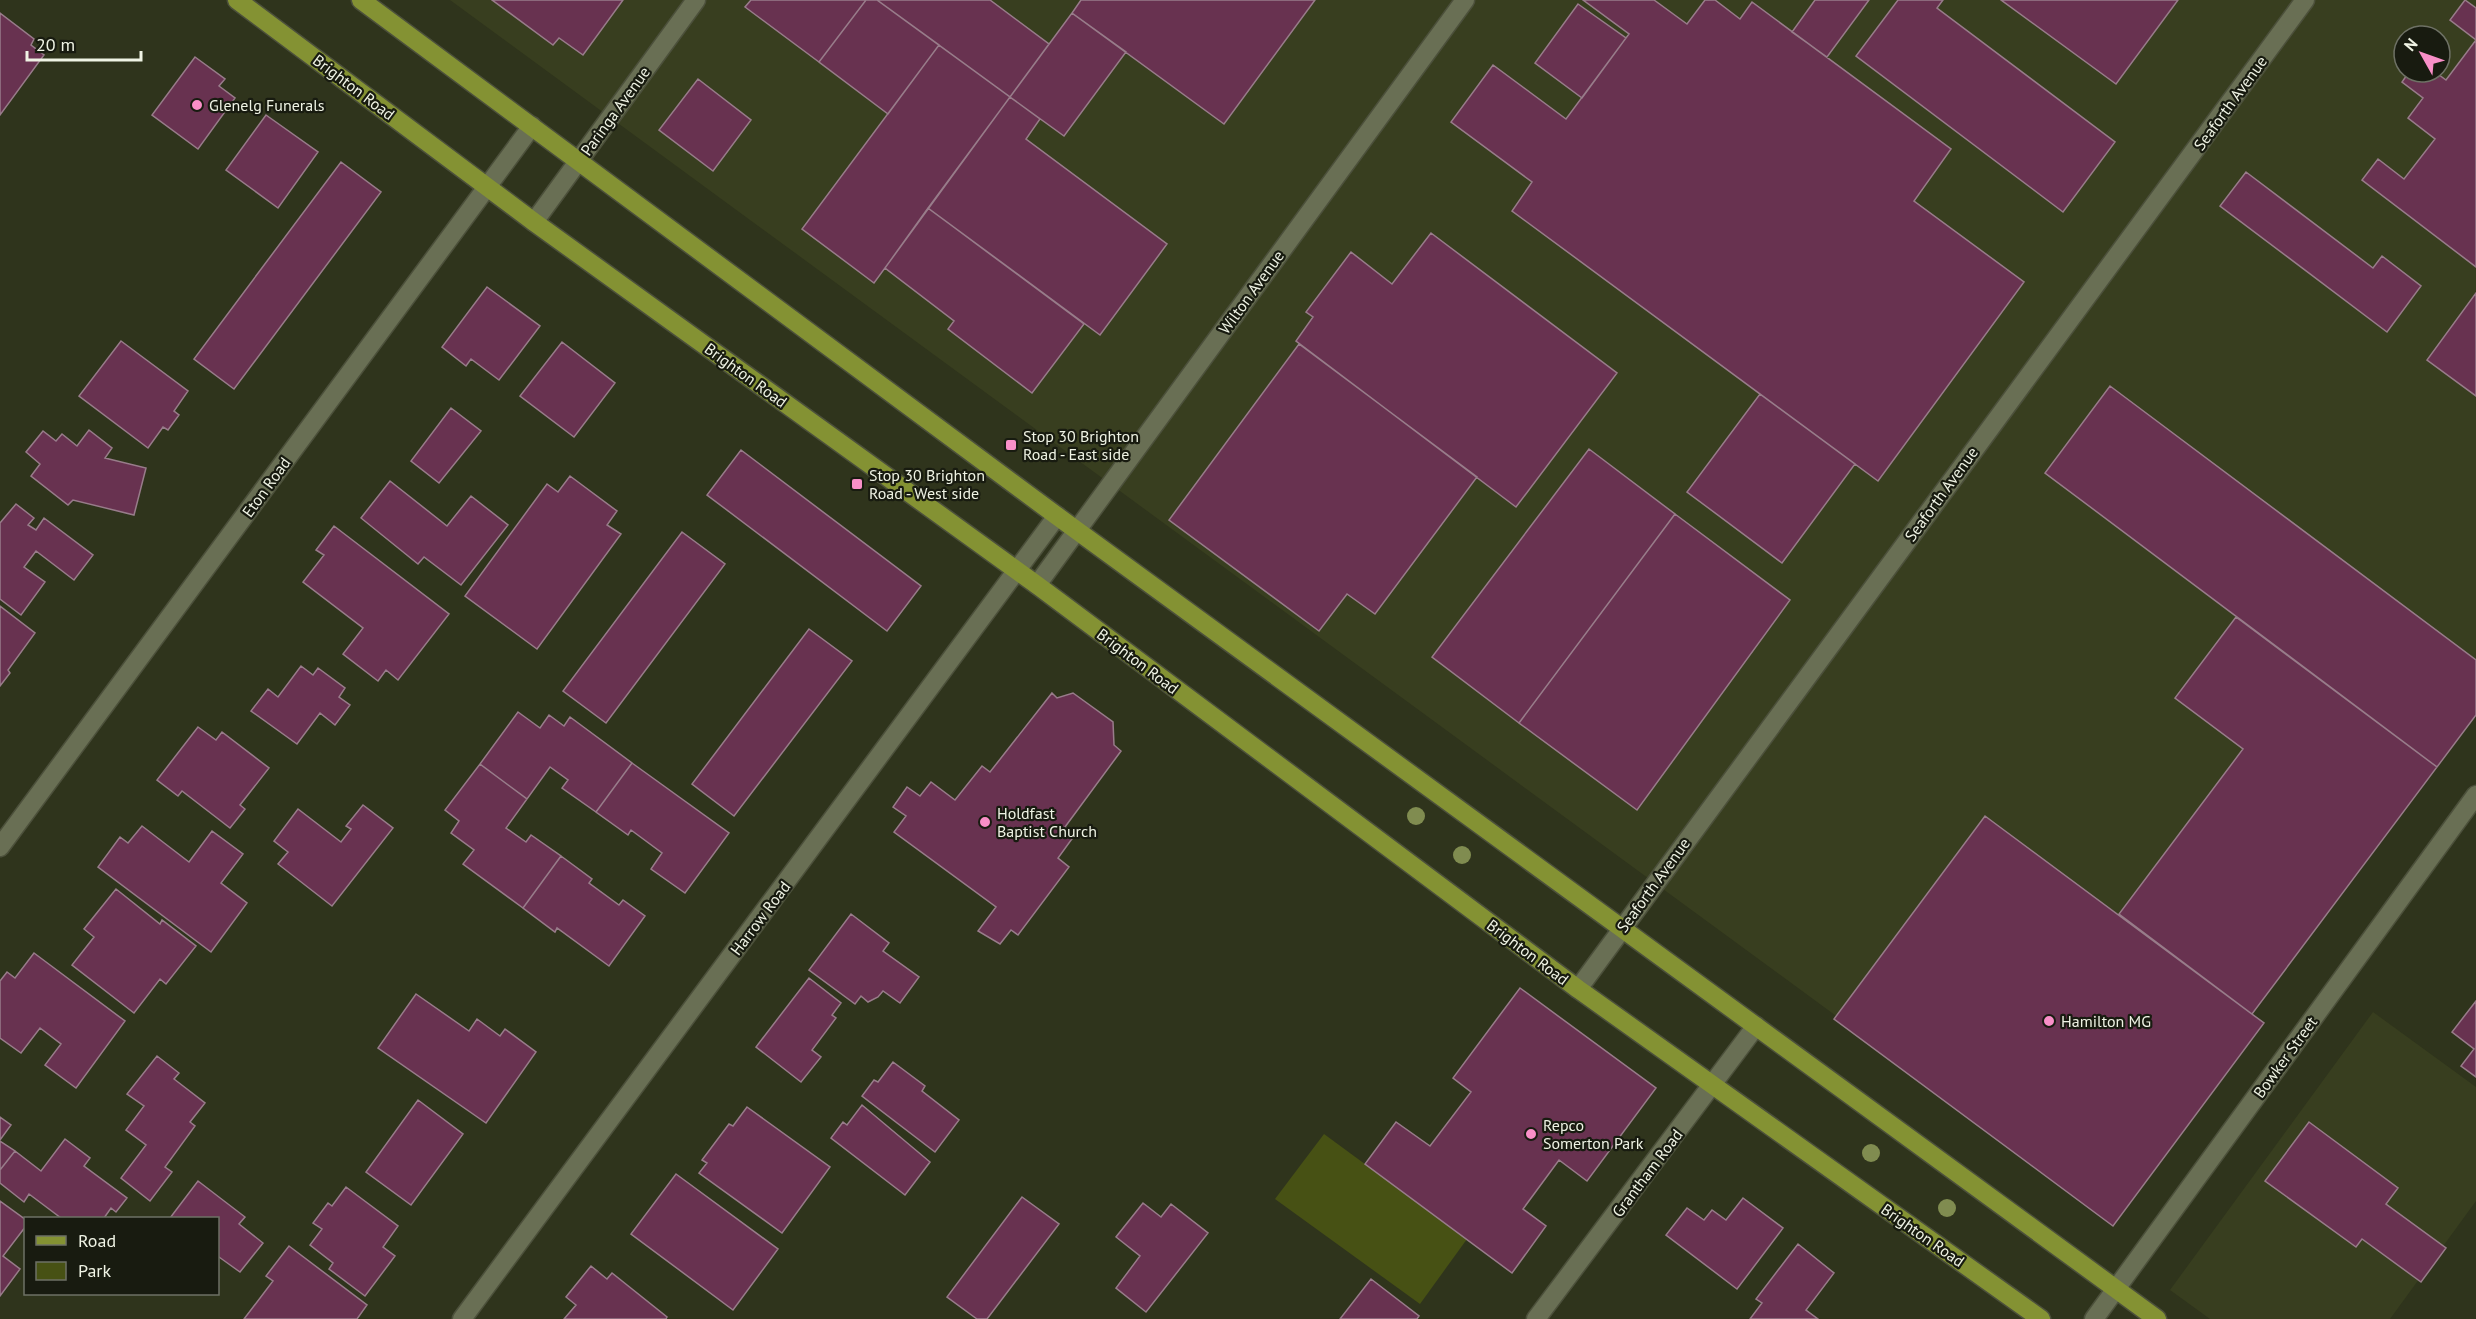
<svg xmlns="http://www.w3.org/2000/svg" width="2476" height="1319" font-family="'PT Sans',sans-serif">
<rect width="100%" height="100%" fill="#2f341c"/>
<path fill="#383e1f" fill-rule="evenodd" d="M450,0h2026v709l-371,504zM2404,36h36v36h-36z
M2373,1012l103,75v114l-86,118h-180l-40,-29z"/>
<path fill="#475114" d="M1324,1134l143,105 -47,65 -145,-105z"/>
<path fill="#683250" stroke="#987c8a" stroke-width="1.5" d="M492,0h131l-40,55 -24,-17 -6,7z
M751,0h115l-47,62 -74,-55z
M866,0h11l62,45 -51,69 -69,-52z
M877,0h113l59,44 -39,53z
M1081,0h234l-91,124 -152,-111z
M1583,0h71l33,24 18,-24h10l25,19 12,-17 199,147 -37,52 110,81 -146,199 -366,-270 20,-29 -81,-60 42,-57 73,54 63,-85z
M1815,0h54l-42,57 -35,-25z
M1898,0h45l-6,8 178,134 -52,70 -207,-156z
M2001,0h177l-62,84z
M2465,0l11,8v259l-114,-87 16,-21 26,20 31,-40 -27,-21 15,-20 -21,-16 7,-10h26l11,8 30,-40 -26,-20z
M1578,4l48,34 -44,60 -47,-35z
M0,13l34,26 -3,6 13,10 -44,60z
M1072,13l54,39 -62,84 -54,-39z
M939,45l71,52 -136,186 -72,-54z
M195,57l30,22 -6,7 16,12 -37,51 -46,-34z
M698,79l53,41 -38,51 -54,-41z
M1010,97l30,22 -14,20 141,105 -67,91 -172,-127z
M266,115l52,37 -40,56 -52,-38z
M341,162l40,30 -147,197 -40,-30z
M2246,172l127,96 9,-12 39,30 -34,46 -167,-126z
M928,208l156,116 -52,69 -84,-64 6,-8 -69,-53z
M1431,233l186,140 -101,134 -220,-166 17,-24 -7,-5 45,-60 41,32z
M487,287l53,39 -41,54 -28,-21 -5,7 -24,-19z
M2476,293v103l-49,-36z
M121,341l67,50 -14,20 5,4 -11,15 -5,-3 -15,21 -69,-52z
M562,342l53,41 -41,54 -54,-41z
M1299,344l178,133 -102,137 -28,-20 -28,37 -150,-111z
M2110,386l366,274v55l-39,52 -392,-294z
M1760,394l95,70 -73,99 -95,-71z
M451,408l30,23 -42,52 -28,-22z
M89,430l23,18 -7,10 41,10 -12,47 -61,-15 -5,5 -37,-29 9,-12 -14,-12 17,-21 13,10 6,-7 15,12z
M1589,449l86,65 -156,209 -87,-66z
M741,450l180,136 -34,45 -180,-136z
M570,476l47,35 -10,14 14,9 -84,115 -72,-53 82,-112 11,8z
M390,481l57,45 24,-30 37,29 -47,60 -37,-28 -6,7 -57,-46z
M16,504l18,14 -6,7 8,5 8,-12 49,37 -19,25 -38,-29 -12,16 21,15 -24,33 -21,-16v-76z
M1675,514l115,86 -153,210 -118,-87z
M334,526l115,88 -51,66 -12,-10 -8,11 -35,-27 20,-26 -60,-46 21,-27 -8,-5z
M682,532l43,32 -119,159 -43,-32z
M0,606l35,27 -27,37 2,3 -10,13z
M2236,617l201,150 -185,247 -133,-100 124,-165 -68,-51z
M809,629l43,32 -118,155 -42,-32z
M301,666l12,9 5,-7 27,20 -6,9 11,8 -15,20 -15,-12 -23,31 -46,-33 17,-22 10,8z
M1052,693l5,5 16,-5 40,29 1,23 7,6 -56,76 9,9 -16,22 11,9 -51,68 -7,-5 -11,14 -22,-13 18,-24 -102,-75 12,-16 -13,-9 14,-20 13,9 11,-14 24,18 27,-34 8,6z
M518,712l22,16 9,-13 15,11 6,-9 62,46 -36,49 -34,-24 6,-8 -18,-13 -23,32 -47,-35z
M198,727l18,13 6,-8 47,36 -29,37 5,4 -15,19 -48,-37 -4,5 -21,-16z
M632,763l97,70 -44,60 -34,-24 11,-16 -31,-23 -3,5 -32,-23z
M480,764l47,35 -21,29 20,14 5,-7 30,21 -38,52 -60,-44 11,-14 -23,-17 8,-12 -14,-11z
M363,805l30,23 -61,78 -54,-42 10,-12 -14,-11 24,-32 43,33 10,-13 -5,-3z
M1985,816l279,207 -151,203 -279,-207z
M142,826l47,36 23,-31 31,23 -22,29 26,20 -36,49 -113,-85 22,-30 8,6z
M561,856l31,23 -3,4 30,22 4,-5 22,16 -36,50 -52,-38 -2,4 -32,-24z
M116,889l44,35 2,-4 34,26 -30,38 -6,-5 -26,34 -62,-48 22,-28 -10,-8z
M851,914l38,29 -6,8 36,26 -19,26 -17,-12 -5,6 -10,5 -7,-6 -6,8 -46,-34z
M34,953l91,68 -49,67 -31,-23 16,-21 -21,-16 -19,25 -21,-15v-57l7,-9 8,6z
M809,978l32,25 -9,12 4,3 -24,32 9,7 -20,25 -45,-35z
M1520,988l136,100 -69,93 -28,-21 -36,49 23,17 -34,47 -147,-109 31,-42 34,24 41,-54 -18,-14z
M416,994l53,37 8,-12 23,17 5,-7 31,23 -50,71 -108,-75z
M2476,1001v76l-15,-11 13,-17 -22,-17z
M157,1056l22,17 -5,6 31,24 -15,19 5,4 -30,41 7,5 -22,29 -29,-23 25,-33 -20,-15 18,-24 -17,-12z
M893,1062l32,24 -3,5 37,29 -24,32 -73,-56 12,-16 4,2z
M418,1100l45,34 -52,71 -45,-33z
M862,1105l68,57 -25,33 -74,-57 12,-16 4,3z
M747,1107l83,60 -48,66 -83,-60 8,-10 -5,-3 27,-36 4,2z
M0,1117l11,8 -11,15z
M2309,1122l89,66 -12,16 60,44 -25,34 -59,-43 -6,8 -91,-66z
M65,1139l25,19 -6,8 43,32 -11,14 -5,-4 -7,10h-43l-32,-24 -5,8 -24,-19v-13l15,-19 26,20z
M0,1141l15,10 -15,19z
M676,1174l102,75 -45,61 -102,-76z
M198,1181l47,36 -6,7 24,19 -23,29 -21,-15 -1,2v-41h-48z
M346,1187l52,39 -15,21 12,9 -30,40 -36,-27 4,-6 -23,-18 12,-16 -9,-6 15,-20 4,3z
M1022,1197l37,27 -72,95h-10l-30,-22z
M1743,1198l40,30 -46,61 -71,-54 21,-27 17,12 8,-10 14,10z
M0,1201l26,19v6l-23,30 17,13 -20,27z
M1143,1203l18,14 10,-13 37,29 -62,79 -30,-24 24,-32 -24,-19z
M1798,1244l36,29 -28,37 12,9h-68l12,-16 -6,-4z
M289,1246l78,59 -10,14h-113l29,-38 -7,-5z
M591,1266l16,13 5,-6 55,44 -1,2h-102l12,-14 -10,-8z
M1371,1279l48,37 -2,3h-77z"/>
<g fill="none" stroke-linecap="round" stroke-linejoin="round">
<defs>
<path id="street" d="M534,222l162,-222
M1037,585l428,-585
M0,847l532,-721
M1578,989l727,-989
M462,1319l595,-803
M1536,1319l220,-293
M2094,1319l382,-524"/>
<path id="primary" d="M237,0l297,222 503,363 541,404 463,330
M361,0l696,516 1100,803"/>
</defs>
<use href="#street" stroke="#4c503b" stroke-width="21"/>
<use href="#primary" stroke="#4c503b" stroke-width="21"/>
<use href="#street" stroke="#696f54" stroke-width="18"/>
<use href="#primary" stroke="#849233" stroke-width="18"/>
</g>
<g fill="#808c50">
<circle cx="1416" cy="816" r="9"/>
<circle cx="1462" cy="855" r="9"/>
<circle cx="1871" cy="1153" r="9"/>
<circle cx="1947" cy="1208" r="9"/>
</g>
<g fill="#f98fc8" stroke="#181b10" stroke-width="2">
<circle cx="197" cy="105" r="6"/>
<rect x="1005" y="439" width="12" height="12" rx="3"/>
<rect x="851" y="478" width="12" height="12" rx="3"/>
<circle cx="985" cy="822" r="6"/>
<circle cx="2049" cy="1021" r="6"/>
<circle cx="1531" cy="1134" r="6"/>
</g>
<g text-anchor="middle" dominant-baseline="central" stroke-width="4.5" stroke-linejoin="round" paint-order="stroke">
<g font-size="16" fill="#eff3e4" stroke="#181b10">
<text transform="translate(354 87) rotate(37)">Brighton Road</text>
<text transform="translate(2230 103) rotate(-54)">Seaforth Avenue</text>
<text transform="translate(615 111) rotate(-54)">Paringa Avenue</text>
<text transform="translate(1251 292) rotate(-54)">Wilton Avenue</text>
<text transform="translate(746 375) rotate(36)">Brighton Road</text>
<text transform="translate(266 487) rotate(-54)">Eton Road</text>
<text transform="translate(1941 494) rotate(-54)">Seaforth Avenue</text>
<text transform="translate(1138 661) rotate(37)">Brighton Road</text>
<text transform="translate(1653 885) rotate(-54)">Seaforth Avenue</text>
<text transform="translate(760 918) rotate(-53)">Harrow Road</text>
<text transform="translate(1528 952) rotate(37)">Brighton Road</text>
<text transform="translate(2285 1057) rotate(-54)">Bowker Street</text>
<text transform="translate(1647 1173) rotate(-53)">Grantham Road</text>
<text transform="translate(1923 1235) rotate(35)">Brighton Road</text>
</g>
<g font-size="16" fill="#eff3e4" stroke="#181b10" text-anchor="start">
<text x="209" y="105">Glenelg Funerals</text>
<text x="1023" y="436">Stop 30 Brighton<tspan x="1023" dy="18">Road - East side</tspan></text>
<text x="869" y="475">Stop 30 Brighton<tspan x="869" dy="18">Road - West side</tspan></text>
<text x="997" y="813">Holdfast<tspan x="997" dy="18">Baptist Church</tspan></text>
<text x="2061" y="1021">Hamilton MG</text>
<text x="1543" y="1125">Repco<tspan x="1543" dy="18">Somerton Park</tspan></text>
</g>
</g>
<rect x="24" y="1217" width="195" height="78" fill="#181b10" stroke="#6e7165" stroke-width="1.5"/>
<rect x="36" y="1236" width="30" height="9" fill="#849233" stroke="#6e7165" stroke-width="1.5"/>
<text x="78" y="1247" font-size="18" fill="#eff3e4">Road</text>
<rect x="36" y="1262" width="30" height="18" fill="#475114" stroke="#6e7165" stroke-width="1.5"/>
<text x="78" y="1277" font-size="18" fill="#eff3e4">Park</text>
<g transform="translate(2422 54) rotate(310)"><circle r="28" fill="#181b10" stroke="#6e7165" stroke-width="1.5"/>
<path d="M0-4.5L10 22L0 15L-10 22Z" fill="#f98fc8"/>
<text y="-9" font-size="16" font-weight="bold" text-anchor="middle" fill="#eff3e4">N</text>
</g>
<path d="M27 51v9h114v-9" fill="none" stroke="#eff3e4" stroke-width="3"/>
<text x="36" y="51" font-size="18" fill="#eff3e4" stroke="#181b10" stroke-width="4.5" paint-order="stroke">20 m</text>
</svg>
